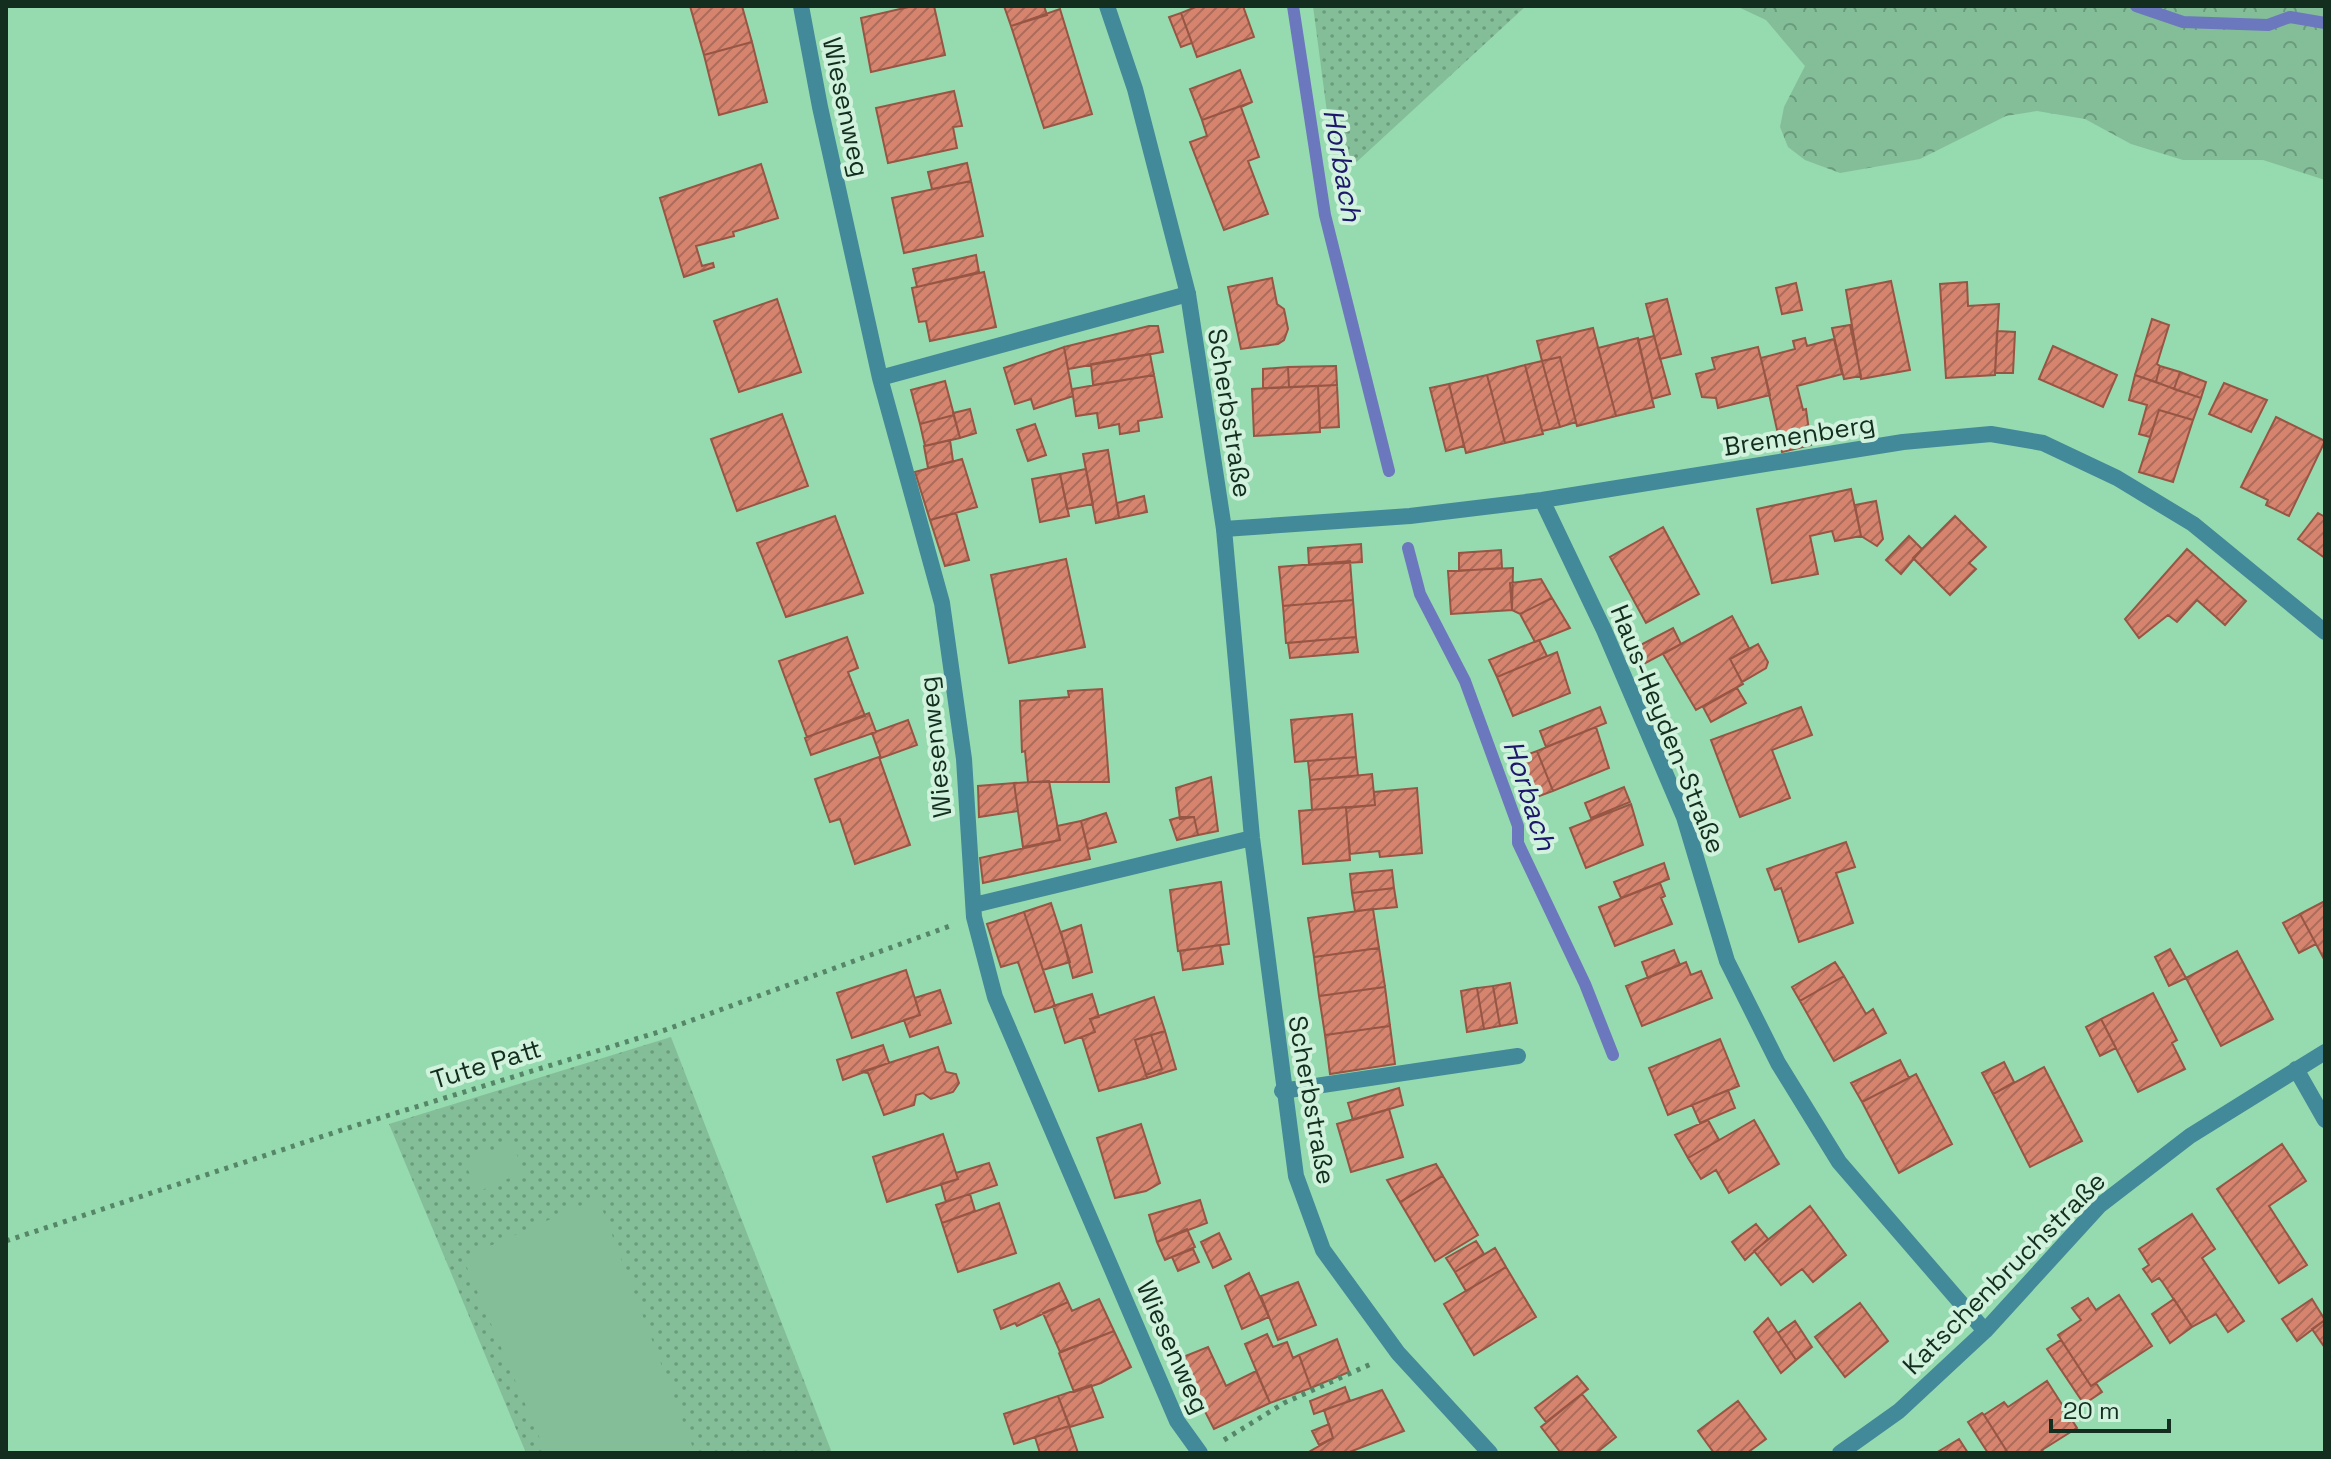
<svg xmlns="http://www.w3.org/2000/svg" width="2331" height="1459" font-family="'Space Grotesk',sans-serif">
<defs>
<pattern id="grass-dots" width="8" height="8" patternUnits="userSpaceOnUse" patternTransform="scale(2)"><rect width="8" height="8" fill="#84be99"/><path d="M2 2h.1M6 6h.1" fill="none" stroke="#6b9b7c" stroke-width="1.8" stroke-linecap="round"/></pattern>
<pattern id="forest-crowns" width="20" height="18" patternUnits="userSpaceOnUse" patternTransform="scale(2)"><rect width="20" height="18" fill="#84be99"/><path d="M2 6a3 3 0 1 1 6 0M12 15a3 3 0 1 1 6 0" fill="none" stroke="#6b9b7c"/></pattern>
<pattern id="building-hatch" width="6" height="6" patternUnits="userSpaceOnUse" patternTransform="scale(2)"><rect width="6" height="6" fill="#d7846f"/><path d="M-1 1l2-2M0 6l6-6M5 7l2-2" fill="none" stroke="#ad6c5b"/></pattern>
</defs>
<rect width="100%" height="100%" fill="#96daaf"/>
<path fill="url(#grass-dots)" d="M1313,6h213l-190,175z
M671,1037l161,416h-306l-137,-329z"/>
<path fill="url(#forest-crowns)" d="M1736,6h589v174l-62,-20h-80l-52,-16 -46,-25 -48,-8 -31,5 -86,43 -80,14 -35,-13 -17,-13 -8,-20 4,-20 21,-41 -39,-46z"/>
<path fill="#84be99" d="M513,1143l10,29 -45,20 -14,-31z
M598,1198l97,255h-149l-83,-195z"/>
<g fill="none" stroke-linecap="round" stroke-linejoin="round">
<path stroke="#6c78bd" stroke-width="12" d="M1293,6l32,209 64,256
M2136,6l47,16 85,3 22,-8 35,6
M1408,548l12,46 45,87 53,145v17l67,141 28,71"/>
</g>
<path fill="url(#building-hatch)" stroke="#975543" stroke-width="2" d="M690,6h52l10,36 -48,13z
M934,6l11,49 -74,17 -10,-54 52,-12z
M1004,6h40l3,9 -36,11z
M1198,6h45l11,31 -57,20 -16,-44z
M1060,9l32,105 -48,14 -33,-102z
M1181,13l11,30 -11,4 -12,-30z
M752,42l15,60 -48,13 -15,-60z
M1240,70l12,32 -50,18 -12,-31z
M954,91l8,35 -9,1 4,21 -69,15 -12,-55z
M1252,102l-11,5 18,50 -11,4 20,53 -44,16 -34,-88 17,-6 -5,-16z
M967,163l4,18 -39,8 -4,-17z
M761,164l17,54 -45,14 1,4 -38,10 6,20 11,-3 1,4 -30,10 -24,-79z
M971,181l12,55 -79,17 -12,-55z
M976,255l3,17 -62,15 -4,-18z
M984,272l12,55 -66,14 -4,-20 -7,1 -7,-34z
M1272,278l5,26 7,5 4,20 -4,11 -6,4 -37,5 -13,-62z
M1891,281l19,89 -49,9 -15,-89z
M1967,282l1,24 31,-2 -4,71 -49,3 -6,-94z
M1796,283l6,27 -20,4 -6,-26z
M777,299l24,73 -62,20 -25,-71z
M1667,299l14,55 -21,5 -14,-55z
M2152,319l17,6 -12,39 3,2 -4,16 -21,-7z
M1850,325l11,51 -17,3 -12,-51z
M1149,326h9l5,26 -95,17 -4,-22z
M1593,328l23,88 -39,10 -17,-69 -18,4 -5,-20z
M1997,331l18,1 -2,41h-18z
M1654,336l16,58 -18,5 -14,-59z
M1638,338l16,69 -38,9 -18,-68z
M1805,338l2,8 27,-7 8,35 -45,12 6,24 3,-1 5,36 -29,7 -21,-94 34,-9 -2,-8z
M2053,346l64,29 -14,32 -64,-28z
M1064,347l9,49 -39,13 -3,-10 -16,5 -11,-36z
M1758,347l12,48 -52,13 -2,-10 -14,-1 -6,-23 19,-5 -3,-11z
M1150,354l4,21 -61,10v-1l-2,-20z
M1560,357l16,65 -16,5 -18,-66z
M1542,361l18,66 -18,4 -17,-66z
M1525,365l18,69 -38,9 -18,-68z
M1336,366l1,19 -48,2 -1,-20z
M2160,366l20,6 -6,17 -18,-7z
M1288,367l1,20 -26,1v-19z
M2180,372l26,10 -5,16 -27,-9z
M1154,375l8,42 -24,4 1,10 -19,3 -1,-10 -20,4 -2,-15 -21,3 -4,-27z
M1487,375l18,68 -39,10 -17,-69z
M2135,375l66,23 -8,22 -34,-10 -9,27 -11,-3 8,-29 -18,-5z
M945,381l9,34 -34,9 -9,-34z
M2224,383l43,17 -16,32 -42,-18z
M1449,384l15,62 -18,5 -16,-63z
M1337,385l2,42 -19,1 -2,-42z
M1318,386l2,46 -66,4 -2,-47z
M970,409l6,24 -16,5 -7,-25z
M2159,410l34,10 -20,62 -34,-10z
M782,414l26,72 -71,25 -26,-72z
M954,415l6,23 -35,8 -5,-22z
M2276,417l49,24 -36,75 -23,-11 2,-5 -27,-13z
M1035,424l11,31 -18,6 -11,-31z
M950,440l3,21 -25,7 -4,-22z
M1108,450l11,68 -23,5 -13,-69z
M962,459l15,48 -47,13 -15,-48z
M1086,469l7,35 -26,5 -7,-35z
M1060,474l9,42 -29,6 -8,-43z
M1851,489l10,47 -26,5 -3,-10 -22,5 8,38 -46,9 -15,-74z
M1144,496l3,16 -28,6 -2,-15z
M1876,501l7,38 -6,7 -16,-10 -6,-31z
M956,513l13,47 -24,6 -15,-46z
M2318,513l7,4v41l-27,-19z
M835,516l28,77 -77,24 -29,-74z
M1955,516l31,31 -17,16 7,6 -26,26 -37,-37z
M1663,527l36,67 -53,29 -36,-66z
M1909,536l13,13 -21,25 -15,-14z
M1361,544l1,18 -53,3 -1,-17z
M2187,549l59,52 -21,24 -28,-25 -20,22 -9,-7 -29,23 -14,-19z
M1501,550l1,18 -43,3v-18z
M1066,559l19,88 -76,16 -18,-88z
M1350,561l3,39 -70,6 -4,-39z
M1513,568l-1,42 -61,4 -3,-43z
M1541,579l11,19 -32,16 -8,-4 -2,-27z
M1552,598l18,30 -35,14 -15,-28z
M1353,600l3,37 -70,6 -3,-37z
M1732,616l17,32 -19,11 13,25 -47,26 -33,-56z
M1673,628l8,16 -41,22 -9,-16z
M847,637l11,31 -10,4 17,44 -58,21 -28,-76z
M1356,637l2,15 -68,6 -2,-15z
M1539,640l8,16 -50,21 -8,-17z
M1758,644l10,18 -2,6 -24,14 -12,-23z
M1557,652l13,41 -57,23 -16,-39z
M1737,688l9,15 -35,19 -8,-15z
M1102,689l7,93h-81l-3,-31 -3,1 -2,-51 49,-4 -1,-6z
M1600,707l6,16 -60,24 -6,-16z
M1801,707l11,28 -40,15 18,48 -50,19 -29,-77z
M869,713l7,19 -65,23 -6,-17z
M1352,714l4,43 -61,5 -4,-42z
M908,720l9,25 -36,13 -9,-25z
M1596,727l13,41 -56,23 -16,-40z
M1537,751l16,40 -19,7 -16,-40z
M879,757l31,88 -55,19 -15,-45 -10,3 -15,-43z
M1356,757l2,19 -48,4 -2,-19z
M1372,774l3,31 -63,5 -2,-30z
M1211,777l7,54 -20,4 -4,-18 -14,2 -4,-31z
M1049,781l11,59 -37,7 -9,-64z
M1014,783l4,28 -39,6 -1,-31z
M1624,787l6,15 -39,16 -6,-15z
M1417,788l5,65 -42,4 -1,-6 -29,3 -4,-46 29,-3 -1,-13z
M1631,804l12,41 -57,23 -16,-40z
M1346,807l4,53 -47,4 -4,-53z
M1106,813l10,29 -28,7 -7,-28z
M1180,817h14l4,18 -21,5 -7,-20z
M1081,821l9,38 -107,24 -3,-25 80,-18 -3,-14z
M1846,842l9,25 -19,6 17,50 -54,19 -18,-54 -6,2 -8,-21z
M1664,863l5,16 -48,19 -7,-16z
M1392,870l2,18 -42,5 -2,-19z
M1221,882l8,62 -51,7 -8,-61z
M1660,883l5,13 -4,2 11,26 -57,22 -16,-39z
M1394,888l3,19 -42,4 -3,-18z
M2325,901v60l-25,-47z
M1051,903l19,59 -27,8 -19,-58z
M1373,909l6,39 -65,9 -6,-39z
M1024,912l31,94 -20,6 -17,-50 -17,5 -14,-43z
M2300,914l16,30 -17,9 -16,-30z
M1081,925l11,47 -19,6 -12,-46z
M1220,945l3,19 -40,6 -3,-19z
M1379,948l6,39 -66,9 -5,-39z
M2170,949l16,29 -17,8 -14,-29z
M1674,950l6,15 -32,13 -6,-16z
M2237,951l36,68 -52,27 -35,-68z
M1686,962l5,13 10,-4 11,27 -70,28 -16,-40z
M1835,962l9,14 -44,25 -8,-14z
M906,970l14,45 -68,23 -15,-45z
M1844,976l22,38 7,-5 13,24 -52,28 -34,-60z
M1510,983l7,40 -17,3 -7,-40z
M1493,986l7,40 -16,3 -7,-41z
M1385,987l5,39 -65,9 -6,-39z
M1477,988l7,41 -17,3 -6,-41z
M940,990l11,33 -41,14 -6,-17 16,-5 -5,-17z
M2153,993l24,47 -5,3 13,26 -47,23 -37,-73z
M1092,994l7,23 -9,2 5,13 -30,11 -12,-37z
M1154,997l11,34 -30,9 12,38 -48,13 -17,-54 13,-5 -5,-13z
M2101,1019l15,29 -16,8 -14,-29z
M1390,1026l5,38 -65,10 -5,-39z
M1165,1031l11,38 -29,9 -1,-3 16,-6 -11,-34z
M1151,1035l11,34 -16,6 -11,-35z
M1720,1039l19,47 -71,29 -19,-47z
M883,1045l6,18 -46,17 -6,-20z
M938,1047l8,25 10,2 3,9 -6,9 -22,7 -8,-6 -7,2 -2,10 -30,10 -16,-42 -7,-1z
M1900,1060l9,18 -47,24 -11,-19z
M2004,1062l10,20 -21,12 -11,-21z
M2044,1067l38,74 -52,26 -37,-73z
M1916,1074l36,70 -53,29 -37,-71z
M1399,1088l4,17 -50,15 -5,-17z
M1728,1090l7,18 -35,15 -8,-18z
M1389,1109l14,48 -52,15 -14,-48z
M1708,1120l11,20 -31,18 -13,-23z
M1754,1120l25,44 -50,29 -13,-23 -15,9 -13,-21z
M1141,1124l19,59 -14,8 -31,7 -18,-60z
M943,1134l15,45 -71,23 -14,-45z
M2282,1144l24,37 -37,25 38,59 -28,18 -62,-94z
M989,1163l8,22 -51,17 -5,-18 17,-5 -2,-6z
M1436,1164l7,12 -43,26 -13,-22z
M1443,1176l35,59 -43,26 -35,-59z
M970,1194l5,17 -33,12 -6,-18z
M1200,1200l7,23 -50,19 -8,-27z
M999,1203l17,50 -58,19 -16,-49z
M1810,1206l36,49 -33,27 -11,-13 -21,16 -27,-34z
M2192,1214l23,35 -13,9 42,63 -16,11 -12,-18 -24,13 -29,-44 -4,-5 -7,4 -9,-13 6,-4 -10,-16z
M1756,1224l12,15 -23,21 -13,-18z
M1187,1229l8,18 -30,13 -8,-18z
M1219,1233l12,26 -18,9 -12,-26z
M1476,1241l8,13 -29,18 -9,-14z
M1495,1248l11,19 -40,24 -11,-19z
M1193,1249l6,13 -21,9 -6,-14z
M1506,1267l30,50 -62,38 -30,-51z
M1249,1273l20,44 -27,12 -17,-43z
M1298,1282l18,43 -38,15 -17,-44z
M1059,1283l9,19 -51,24 -2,-3 -14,6 -7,-19z
M2119,1295l33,51 -61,40 -33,-51 23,-15 -9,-12 16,-10 8,12z
M1099,1299l15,32 -54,21 -17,-39 25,-11 4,9z
M2174,1299l18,28 -22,16 -18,-29z
M2312,1299l13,21 -28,21 -15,-22z
M1860,1303l28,38 -43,36 -30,-40z
M1768,1318l28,42 -15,13 -27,-41z
M2325,1320v28l-13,-19z
M1795,1321l17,26 -16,13 -18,-27z
M1114,1331l17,36 -30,16 -27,9 -15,-39z
M1267,1334l6,13 14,-5 6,16 6,-3 12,33 -41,15 -25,-59z
M1337,1339l12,33 -38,16 -12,-33z
M2061,1340l30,46 5,-3 6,9 -18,12 -37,-55z
M1208,1347l18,39 30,-15 14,32 -56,26 -36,-70z
M1577,1376l11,13 -42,33 -11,-14z
M2047,1381l30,47 -35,22 2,3h-36l-24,-38 20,-13 4,5z
M1091,1385l12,32 -33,10 -12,-31z
M1345,1387l5,14 -36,13 -4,-13z
M1382,1390l22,41 -57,22h-40l26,-15 -9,-28z
M1582,1394l34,43 -20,16h-35l-20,-26z
M1058,1396l11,30 -55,18 -10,-30z
M1738,1401l28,38 -19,14h-33l-16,-22z
M1982,1413l2,2 24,38h-20l-20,-31z
M1329,1424l4,14 -14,7 -7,-14z
M1069,1426l9,27h-38l-5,-16z
M1959,1439l9,14h-32z"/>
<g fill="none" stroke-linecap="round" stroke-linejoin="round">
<path stroke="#568668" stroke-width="5" stroke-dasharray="4 6" stroke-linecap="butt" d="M6,1241l348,-115 311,-96 285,-104
M1224,1440l60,-37 87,-39"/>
<path stroke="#42899a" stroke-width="16" d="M1282,1091l236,-35"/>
<path stroke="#42899a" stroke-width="16" d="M801,6l19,101 60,271 62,225 22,156 10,158 21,80 182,424 23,32
M880,378l308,-84
M1542,500l62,130 80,187 43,144 51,102 61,99 146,169
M974,905l278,-67
M2296,1069l29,51
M1490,1453l-92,-100 -75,-103 -27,-74 -44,-338 -28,-309 186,-13 132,-16 361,-58 88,-8 52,9 74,35 76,46 132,108
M1840,1453l59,-42 86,-80 114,-125 91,-70 135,-84"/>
<path stroke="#42899a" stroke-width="16" d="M1107,6l28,83 53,205 36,235"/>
</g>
<g text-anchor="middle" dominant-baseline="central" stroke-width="8" stroke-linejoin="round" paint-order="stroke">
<g font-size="26" fill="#132e1e" stroke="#d1f2dc">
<text transform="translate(846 107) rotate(78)">Wiesenweg</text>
<text transform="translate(1230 413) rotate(81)">Scherbstraße</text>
<text transform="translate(1799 435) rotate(-9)">Bremenberg</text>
<text transform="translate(1668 729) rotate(68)">Haus-Heyden-Straße</text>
<text transform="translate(935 747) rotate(-96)">Wiesenweg</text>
<text transform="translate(486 1064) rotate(-17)">Tute Patt</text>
<text transform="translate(1312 1100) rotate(80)">Scherbstraße</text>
<text transform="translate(2004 1273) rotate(-45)">Katschenbruchstraße</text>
<text transform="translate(1173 1347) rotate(66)">Wiesenweg</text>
</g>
<g font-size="28" font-style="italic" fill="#1d186b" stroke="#d1f2dc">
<text transform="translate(1343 165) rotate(80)">Horbach</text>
<text transform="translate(1530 795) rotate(72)">Horbach</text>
</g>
</g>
<rect width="2331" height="1459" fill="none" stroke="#132e1e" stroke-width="16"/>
<path d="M2051 1419v12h118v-12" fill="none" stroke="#132e1e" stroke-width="4"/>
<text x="2063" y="1419" font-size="24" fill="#132e1e" stroke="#d1f2dc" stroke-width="6" paint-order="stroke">20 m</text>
</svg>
